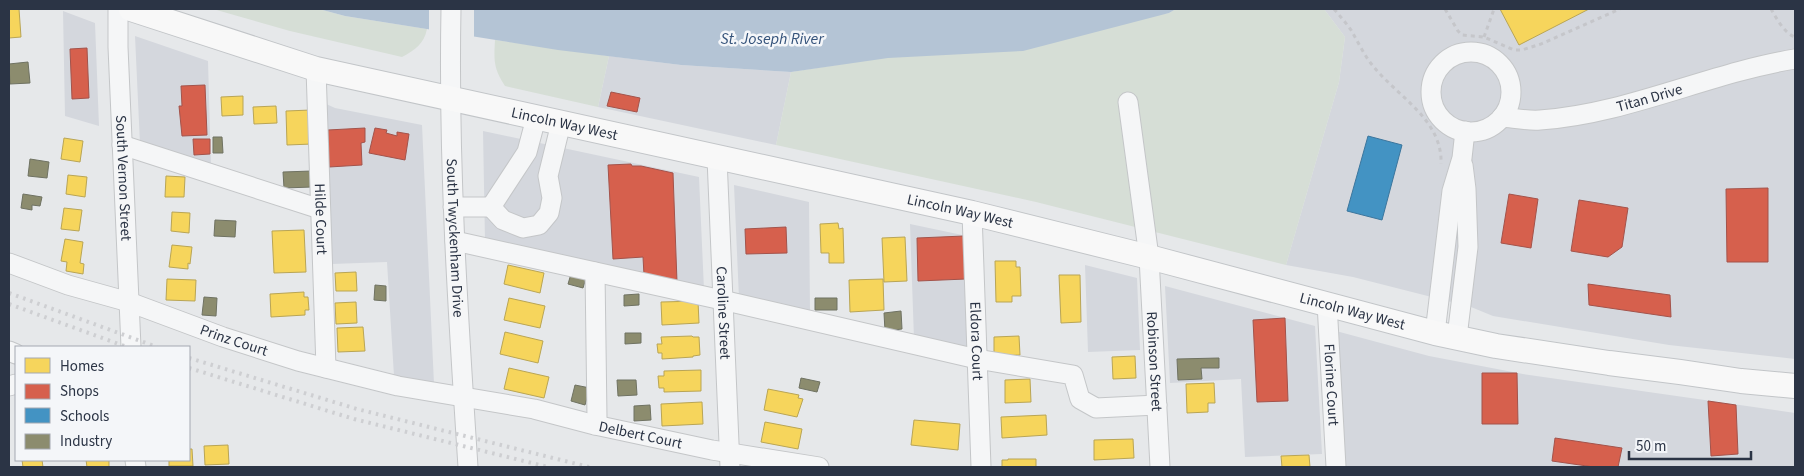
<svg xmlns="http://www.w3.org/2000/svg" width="1804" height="476" font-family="'Source Sans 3',sans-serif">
<rect width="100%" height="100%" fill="#e6e8ea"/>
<path fill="#d4d7dd" d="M1324,9h471v350l-126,-14 -176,-29 -22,-9 -118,-30 -67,-12 53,-183 6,-45z
M63,11l32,12 4,103 -34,-10z
M135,36l73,25 3,106 -71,-23z
M609,56l72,9 110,7 -15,73 -178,-38z
M324,103l11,5 87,17 12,259 -40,-8 -7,-114 -55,2z
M483,131l216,46 5,113 -219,-49z
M734,185l75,17 1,111 -71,-15z
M910,224l57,12 3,113 -56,-10z
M1085,265l52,13 3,72 -52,2z
M1165,286l150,40 7,128 -77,3 -4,-78 -71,4z
M1336,331l93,25 94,18 272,39v54h-451z"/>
<path fill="#d6ded6" d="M213,9h106l26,7 82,13c-3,15 -12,21 -25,28l-112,-26z
M1176,9h148l21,28 -6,45 -53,183 -250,-63 -260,-57 15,-73 378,-59z
M495,40l114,16 -11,51 -93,-21c-12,-18 -11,-26 -10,-46z"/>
<path fill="#b4c4d5" d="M319,9h857l-7,4 -146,38 -135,7 -97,14 -110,-7 -123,-15 -213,-34z"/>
<path fill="#e6e8ea" d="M429,9h45v30l-45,-7z"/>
<path fill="#f6d55c" stroke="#b9a555" d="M9,9h10l2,28 -12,1z
M1500,9h89l-70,36z
M243,96v19l-21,1 -1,-19z
M276,106l1,17 -23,1 -1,-17z
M311,110l1,34 -25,1 -1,-34z
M64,138l19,3 -3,21 -19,-3z
M68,175l19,2 -2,20 -19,-3z
M166,176l19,1 -1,20h-19z
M64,208l18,2 -3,21 -18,-2z
M172,212l18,1 -1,20 -18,-2z
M838,223l1,6 4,-1 1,35h-15v-10h-8l-1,-29z
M304,230l2,42 -32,1 -2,-42z
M905,237l2,44 -23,1 -2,-44z
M65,239l18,3 -3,21 4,1 -1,10 -17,-3 1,-9 -6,-1z
M172,245l20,2 -2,17 -2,-1v6l-19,-2z
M995,261h21v6h4l1,29h-9v6h-16z
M508,265l36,8 -4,20 -36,-9z
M356,272l1,19h-21l-1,-18z
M1059,275h21l1,47 -20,1z
M167,279l29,1 -1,21 -29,-1z
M883,279l1,31 -34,2 -1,-32z
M304,292v5h4l1,13h-4v5l-34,2 -1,-23z
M509,298l36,8 -5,22 -36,-8z
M698,301l1,22 -37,2 -1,-23z
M356,302l1,21 -21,1 -1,-21z
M363,327l2,24 -27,1 -1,-24z
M505,332l38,9 -5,22 -38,-9z
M692,336l1,1h6l1,18 -7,1v1l-31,2v-6h-4l-1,-9h5l-1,-7z
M1019,336l1,19 -26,1v-19z
M1135,356l1,22 -23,1 -1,-22z
M509,368l40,9 -5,21 -40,-9z
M701,370v21l-37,1v-4h-5l-1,-12h6v-5z
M1030,379l1,23 -26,1v-23z
M1214,383l1,20h-7v9l-21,1 -1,-29z
M768,389l31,6 -1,3 5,1 -6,18 -33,-7z
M702,402l1,22 -41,2 -1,-22z
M1046,415l1,20 -45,3 -1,-21z
M914,420l46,4 -2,26 -47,-5z
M765,422l37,7 -4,20 -37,-7z
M1133,439l1,19 -40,2v-20z
M228,445l1,19 -24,1 -1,-19z
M189,449h3l1,17h-24v-6h20z
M1309,455l1,12h-28l-1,-11z
M1008,459h28v8h-34v-7h6z
M22,460h20l1,7h-20z
M86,460h23v7h-22z"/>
<path fill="#d6604d" stroke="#a3534b" d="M87,48l2,50 -17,1 -2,-50z
M205,85l2,50 -25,1 -3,-30h3l-1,-20z
M611,92l29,6 -3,14 -30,-6z
M365,128v14l-4,1 1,22 -33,2 -1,-37z
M375,128l12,2 -1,3 11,3v-4l12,2 -4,26 -36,-7z
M193,139h17v15l-16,1z
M631,164l1,2h9l32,7 4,109 -33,-7 -1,-18 -30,2 -5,-94z
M1768,188v74h-41l-1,-73z
M1509,194l29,5 -7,49 -30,-5z
M1579,200l49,8 -6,39 -14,10 -37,-6z
M786,227l1,26 -41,1 -1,-25z
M964,236l2,43 -48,2 -1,-43z
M1588,284l82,11 1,22 -82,-12z
M1285,318l3,83 -31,1 -4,-82z
M1482,373h35l1,51h-36z
M1708,401l28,4 2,49 -27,2z
M1555,438l67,10 -4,19h-24l-42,-6z"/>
<path fill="#4393c3" stroke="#3c769d" d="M1368,136l34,9 -20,75 -35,-9z"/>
<path fill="#8c8c6e" stroke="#6f7262" d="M28,62l2,21 -20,1 -1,-20z
M213,137h9l1,16h-10z
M30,159l19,3 -2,16 -19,-2z
M312,171v16l-28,1 -1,-16z
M23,194l19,3 -2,9 -8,-1v5l-11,-2z
M215,220l21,1 -1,16 -21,-1z
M571,274l15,4 -3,10 -15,-4z
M375,285l11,1v15l-12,-1z
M639,294v11l-15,1v-11z
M204,297l13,1 -1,18 -14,-1z
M815,298h22v12h-22z
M901,311l1,18 -17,2 -1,-18z
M625,333h16v10l-16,1z
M1219,358v10h-18l1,11 -24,1 -1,-21z
M801,378l19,4 -3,10 -18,-4z
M617,380h19l1,15 -19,1z
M575,385l15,3 -5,17 -14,-4z
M650,405l1,15 -17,1v-15z"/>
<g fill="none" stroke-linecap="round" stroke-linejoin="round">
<defs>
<g id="minor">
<path id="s1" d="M118,9v38l13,300"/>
<path id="s2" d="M451,9c-3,153 7,305 17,458"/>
<circle cx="1471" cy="92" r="40"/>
<path id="s3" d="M316,69l10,299"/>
<path id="s4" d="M1128,102l21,155 11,210"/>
<path id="s5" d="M1502,117c12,1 25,4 38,3 87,-6 169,-47 255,-61"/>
<path d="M122,145l198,64"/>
<path id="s6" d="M717,158l13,309"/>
<path d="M453,207h38"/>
<path d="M491,207l12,13 20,8 16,-3 10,-12 3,-15 -4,-22 13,-53"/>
<path d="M491,207l36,-55 9,-34"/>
<path id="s7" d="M972,213l9,254"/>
<path d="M455,241l267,59 255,59 96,16 7,24 16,9 61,-3"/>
<path id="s8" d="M9,263l59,22 61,17 94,35 75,24 100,25 136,23 61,16 117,25 107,17"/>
<path d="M595,272l2,146 -2,7"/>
<path id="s9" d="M1327,303l9,164"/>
<path d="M1435,333l17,-142 10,-33 3,-27"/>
<path d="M1457,337l11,-90 -2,-58 -3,-24"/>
<path d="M9,351l7,3"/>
<path d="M9,386l7,-2"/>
<path d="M135,460l1,7"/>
</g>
<g id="major">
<path id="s10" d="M131,9l185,60 656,144 177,44 286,76 61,13 113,17 71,9 61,9 54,5"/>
</g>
</defs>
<use href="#minor" stroke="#c4c6c8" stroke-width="21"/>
<use href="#major" stroke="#c2c5c8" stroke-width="26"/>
<path stroke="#c5c6ca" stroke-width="3" stroke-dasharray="4 4" stroke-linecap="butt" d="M1334,9c6,7 12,14 17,21 7,12 13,25 22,36 24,30 70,54 68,98
M1445,9l13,22 4,4 22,2 30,13h8l19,-6 79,-35
M1771,9c6,10 13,24 24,28
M1484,37l10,-28"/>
<use href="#minor" stroke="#f5f6f7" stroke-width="19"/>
<use href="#major" stroke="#f8f8f8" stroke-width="24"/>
<path stroke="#cecfd2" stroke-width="4" stroke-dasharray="2.5 5" stroke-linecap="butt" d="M9,293l148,54
M9,304l118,43
M189,358l168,51 232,58
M189,368l165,51 194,48"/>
</g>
<g text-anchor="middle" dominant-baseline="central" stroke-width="5" stroke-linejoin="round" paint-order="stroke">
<g font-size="15" fill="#2b3445" stroke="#f4f6f9">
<text stroke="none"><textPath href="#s5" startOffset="150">Titan Drive</textPath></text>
<text stroke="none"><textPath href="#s10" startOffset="449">Lincoln Way West</textPath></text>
<text stroke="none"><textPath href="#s1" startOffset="169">South Vernon Street</textPath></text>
<text stroke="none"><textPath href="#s10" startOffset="854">Lincoln Way West</textPath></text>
<text stroke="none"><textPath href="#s3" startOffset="150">Hilde Court</textPath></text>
<text stroke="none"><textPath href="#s2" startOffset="229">South Twyckenham Drive</textPath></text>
<text stroke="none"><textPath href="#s10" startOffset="1259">Lincoln Way West</textPath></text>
<text stroke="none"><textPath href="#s6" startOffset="155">Caroline Street</textPath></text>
<text stroke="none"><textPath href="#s8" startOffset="238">Prinz Court</textPath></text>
<text stroke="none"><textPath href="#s7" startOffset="128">Eldora Court</textPath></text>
<text stroke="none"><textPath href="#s4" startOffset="261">Robinson Street</textPath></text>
<text stroke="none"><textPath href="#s9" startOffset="82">Florine Court</textPath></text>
<text stroke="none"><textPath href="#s8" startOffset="656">Delbert Court</textPath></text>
</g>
<g font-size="16" font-style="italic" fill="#34527a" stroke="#f4f6f9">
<text x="772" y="39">St. Joseph River</text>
</g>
</g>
<rect width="1804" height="476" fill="none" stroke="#2b3445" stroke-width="20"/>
<rect x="15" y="346" width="175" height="115" fill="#f4f6f9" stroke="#a4a8b1"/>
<rect x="25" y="358" width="25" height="15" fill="#f6d55c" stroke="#a4a8b1"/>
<text x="60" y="371" font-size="15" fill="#2b3445">Homes</text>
<rect x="25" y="384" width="25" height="15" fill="#d6604d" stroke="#a4a8b1"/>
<text x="60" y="396" font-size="15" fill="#2b3445">Shops</text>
<rect x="25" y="408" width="25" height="15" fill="#4393c3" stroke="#a4a8b1"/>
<text x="60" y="421" font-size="15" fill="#2b3445">Schools</text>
<rect x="25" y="434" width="25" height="15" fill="#8c8c6e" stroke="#a4a8b1"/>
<text x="60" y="446" font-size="15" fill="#2b3445">Industry</text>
<path d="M1629 451v8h122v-8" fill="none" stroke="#2b3445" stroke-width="2.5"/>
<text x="1636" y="451" font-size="15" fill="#2b3445" stroke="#f4f6f9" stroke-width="4" paint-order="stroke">50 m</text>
</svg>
